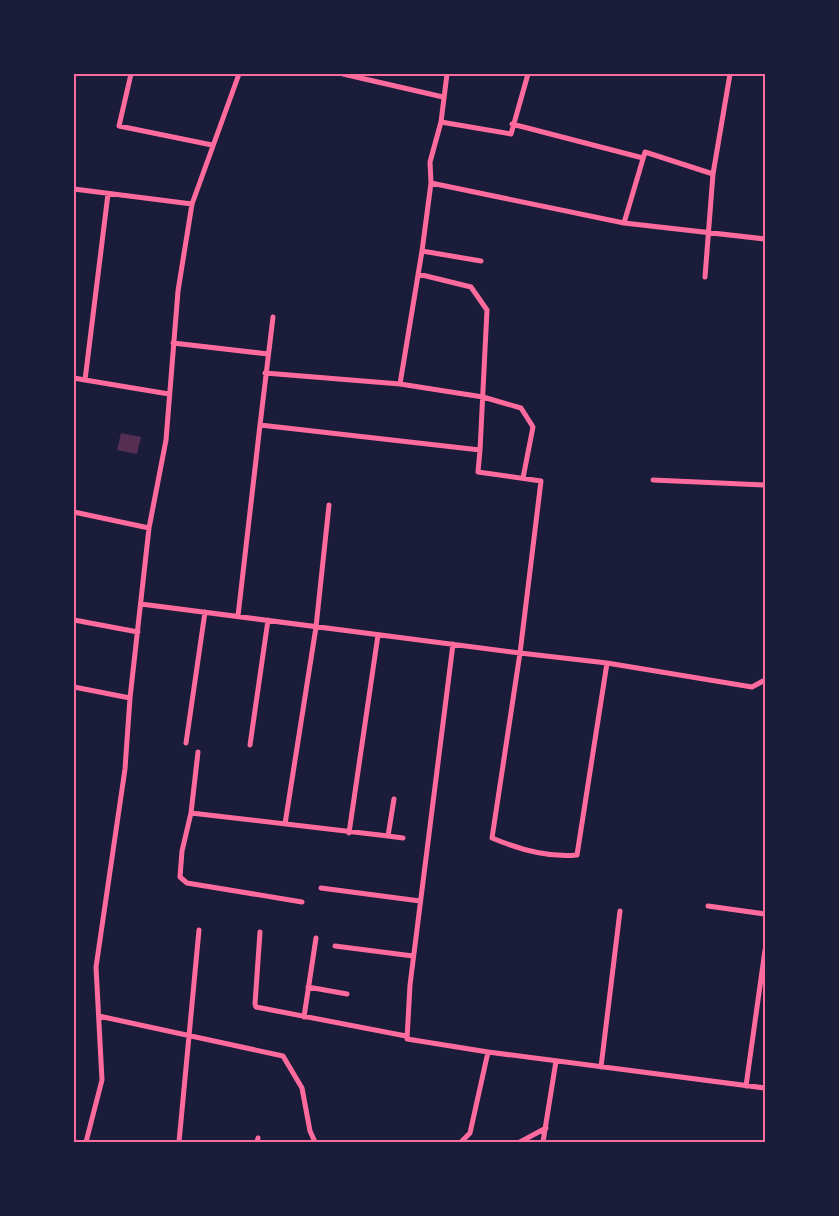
<svg xmlns="http://www.w3.org/2000/svg" width="839" height="1216" font-family="'Public Sans',sans-serif">
<rect width="100%" height="100%" fill="#1b1b3a"/>
<path fill="#542f53" d="M121,433l20,4 -4,17 -20,-4z"/>
<g fill="none" stroke-linecap="round" stroke-linejoin="round">
<path stroke="#ff6b9d" stroke-width="5" d="M131,74l-12,52 93,19
M343,74l100,23
M447,74l-6,48 -11,40 1,21 193,40 141,16
M441,122l70,12 17,-60
M512,124l131,34
M74,189l118,15
M108,194l-23,186 84,14
M624,223l21,-71 68,22
M422,251l59,10
M418,274l53,13 16,23 -7,140
M705,277l8,-103 17,-100
M173,343l95,11
M265,373l135,11 22,-133 9,-68
M74,378l11,2
M400,384l83,13 38,11 12,19 -10,51
M260,425l13,-108
M653,480l112,5
M74,512l75,16
M141,604l379,49 21,-172 -63,-9 2,-22 -220,-25 -22,191
M74,620l64,12
M453,644l-43,341 -3,54 81,13 277,36
M607,663l-30,192c-29,3 -59,-6 -85,-17l28,-185 87,10 139,23 6,1 13,-7
M74,687l56,11
M186,743l19,-131
M250,745l18,-125
M198,752l-7,61 -9,38 -2,26 7,6 115,19
M191,813l197,23 6,-37
M285,824l31,-197 13,-122
M349,833l29,-198
M388,836l15,2
M321,888l99,13
M708,906l57,8
M260,932l-5,72 1,3 150,29
M335,946l78,10
M308,987l39,7
M99,1016l184,40 19,32 8,43 5,11
M304,1017l12,-79
M601,1067l19,-156
M746,1086l19,-136
M86,1142l16,-62 -6,-113 29,-198 5,-71 19,-170 17,-88 12,-149 14,-87 47,-130
M179,1142l20,-212
M257,1142l1,-4
M461,1142l9,-9 18,-81
M520,1142l26,-14
M543,1142l13,-81"/>
</g>
<rect width="839" height="1216" fill="none" stroke="#1b1b3a" stroke-width="150"/>
<rect x="75" y="75" width="689" height="1066" fill="none" stroke="#ff6b9d" stroke-width="2"/>
</svg>
